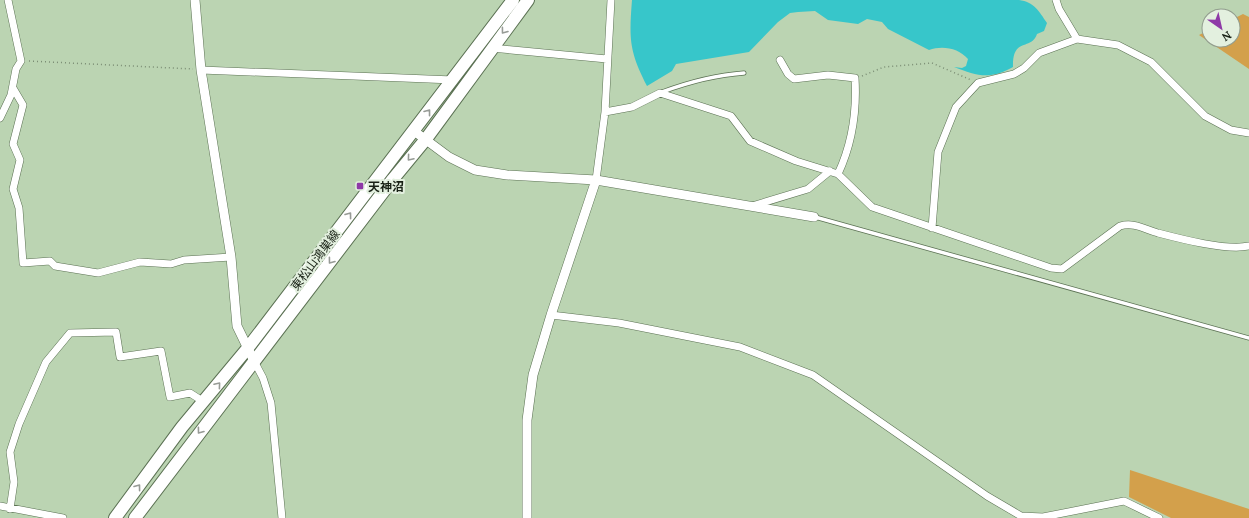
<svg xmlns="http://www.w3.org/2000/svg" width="1249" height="518" font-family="Lora,'Noto Sans JP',serif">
<rect width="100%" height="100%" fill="#bbd4b2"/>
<path fill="#d3a04b" d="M1243,14l6,3v52l-50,-34 10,-5v10h24v-21z
M1130,470l119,39v9h-78l-42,-21z"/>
<path fill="#37c6ca" d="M632,0h387c15,2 20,11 28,23l-3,8 -7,3c-6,17 -25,3 -24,33 -23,13 -36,9 -59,0l8,1 4,-2 2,-7c-9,-11 -26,-14 -39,-9l-41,-21 -6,-7 -15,-3 -9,5 -30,-4 -13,-9 -17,1 -8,1 -12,9 -29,30 -73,12 -4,7 -25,15c-18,-35 -18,-47 -15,-86z"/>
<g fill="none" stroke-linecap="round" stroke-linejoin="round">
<defs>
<path id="service" d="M662,92c27,-10 54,-17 82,-19
M815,217l434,121"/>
<path id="minor" d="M1056,0l3,9 18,30
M491,48l116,11
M780,60l8,14 6,5 34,-4 27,3c2,33 -3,66 -17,96
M201,70l252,10
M13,88l10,17 -10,39 7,16 -7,29 6,19 4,55 27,-2 5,5 43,7 42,-11 31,2 13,-4 47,-3
M605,112l27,-5 28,-14 71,23 19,25 46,20 42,13 34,33 179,61 11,1 58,-43c14,-4 24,3 38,7 23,6 69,18 91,13
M0,118l11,-23 5,-26 5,-8 -13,-61
M596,180l9,-68 6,-112
M752,206l56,-17 22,-18
M932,228l6,-76 18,-45 22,-24 36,-9 10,-6 15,-15 38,-14 41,6 33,17 54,54 26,14 18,3
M551,315l68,8 121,24 73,28 174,121 34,20 22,1 81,-16 35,17
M254,361l9,17 8,25 11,115
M0,506l63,12
M10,509l4,-27 -4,-30 9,-28 27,-62 24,-29 46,-1 4,25 41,-6 9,46 20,-4 14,9"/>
<path id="tertiary" d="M195,0l6,70 30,187 6,69 17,35
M414,131l35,26 26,13 32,5 89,5 218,37
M527,518v-98l6,-45 18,-60 45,-135"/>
<path id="primary" d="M115,518l67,-91 65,-78 266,-349
M135,518l258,-339 33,-40 102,-139"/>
</defs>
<use href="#service" stroke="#5b7153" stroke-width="5"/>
<use href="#minor" stroke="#5b7153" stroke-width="8"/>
<use href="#tertiary" stroke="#5b7153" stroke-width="10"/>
<use href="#primary" stroke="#5b7153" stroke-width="14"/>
<path stroke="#7b8d74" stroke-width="1.5" stroke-dasharray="1 3" stroke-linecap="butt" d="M29,61l164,8
M862,76l22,-9 48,-4 39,17"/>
<use href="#service" stroke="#fff" stroke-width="3.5"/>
<use href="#minor" stroke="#fff" stroke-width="7"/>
<use href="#tertiary" stroke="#fff" stroke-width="9"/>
<use href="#primary" stroke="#fff" stroke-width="12"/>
</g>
<defs><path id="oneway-chevron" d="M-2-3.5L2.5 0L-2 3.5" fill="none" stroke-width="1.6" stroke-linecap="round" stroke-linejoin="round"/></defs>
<g stroke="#979b96">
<use href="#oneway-chevron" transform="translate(504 31) rotate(127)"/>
<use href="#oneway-chevron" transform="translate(428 112) rotate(-52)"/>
<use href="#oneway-chevron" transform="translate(410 158) rotate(130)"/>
<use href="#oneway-chevron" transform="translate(349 215) rotate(-53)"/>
<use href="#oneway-chevron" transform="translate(331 261) rotate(127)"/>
<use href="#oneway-chevron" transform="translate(218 385) rotate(-50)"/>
<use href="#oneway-chevron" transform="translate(200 431) rotate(127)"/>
<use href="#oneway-chevron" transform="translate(138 487) rotate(-53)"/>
</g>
<rect fill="#8e39a7" stroke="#e3f0df" stroke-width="1.5" x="356" y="182" width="8" height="8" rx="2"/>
<g text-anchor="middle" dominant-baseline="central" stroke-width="4" stroke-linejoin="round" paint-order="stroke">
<g font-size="12" font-weight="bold" fill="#182115" stroke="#e3f0df" text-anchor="start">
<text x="368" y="186">天神沼</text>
</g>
<g font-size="12" fill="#182115" stroke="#e3f0df">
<text transform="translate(315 260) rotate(-53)">東松山鴻巣線</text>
</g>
</g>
<g transform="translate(1221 28) rotate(146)"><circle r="19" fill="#e3f0df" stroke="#929d8e"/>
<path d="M0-3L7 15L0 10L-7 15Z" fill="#8e39a7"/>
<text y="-6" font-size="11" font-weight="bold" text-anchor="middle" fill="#182115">N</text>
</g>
</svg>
